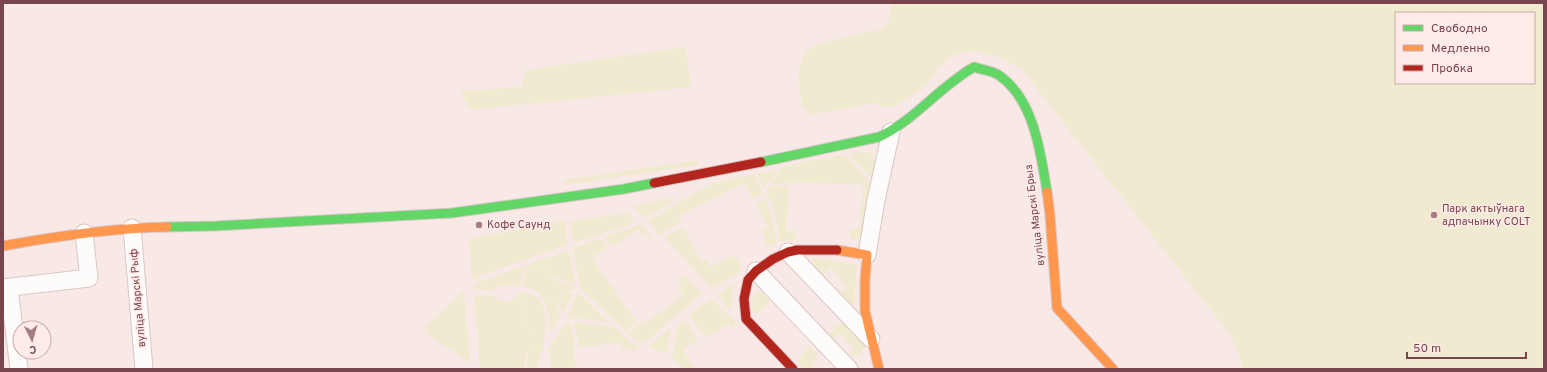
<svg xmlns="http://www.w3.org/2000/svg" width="1547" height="372" font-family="Overpass,sans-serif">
<rect width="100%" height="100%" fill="#f8e9e7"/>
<path fill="#f0ebd0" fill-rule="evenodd" d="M891,3h653v366h-303v-9l-10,-24 -195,-248 -13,-18 -21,-12 -30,-7 -19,4 -12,10 -13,19 -34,23h-12l-6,-4 -48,9 -17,2 -8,-5c-3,-12 -7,-39 -1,-50 3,-7 9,-11 15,-15l66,-16 6,-7zM1396,13h138v70h-138z
M685,47l7,40 -222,23 -9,-19 60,-4 5,-17z
M861,152h8c9,10 6,14 2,26l-23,-24z
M844,154l27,28 -3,17h-6l1,-14 -75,-3 -1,2h-17l11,-17z
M698,160l1,5 -136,20v-5z
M777,170l-13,19 -7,-15z
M754,174l9,19 -10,6 -9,-16 -66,33 3,7 -23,12 -10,-14 62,-37z
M770,186h19l-3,44 10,1 -1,9 -15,2 -7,-36 -7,-14z
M680,197l-35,21 -13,-12z
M765,199l5,10 7,34 -9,4 -7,-16 6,-4 -11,-23z
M861,200l6,1 -6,38h-11v-11h10z
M628,213l7,10 -62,20 -3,-22z
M564,221l4,23 -96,35 -4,-40z
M641,224l12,14 -3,2 -5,-7 -3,2 -3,-5 -27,16 -8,-9z
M683,227l18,34 5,-2 4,8 20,-11 7,3 4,7 -3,8 -27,14 -47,-51z
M600,238l8,8 -16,12 44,63 -10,11 -46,-44 -7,-40z
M569,250l6,34 -22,-7 -6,-8h-23l-5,17 -17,-1 -13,6 -14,-2 -1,-5z
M813,258l44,6 -3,41 -6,-2 -8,-7v-3l7,-6 -16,-19 -7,6h-2l-9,-9z
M526,270h20l7,9 22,7 -2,5h-6l-11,14 5,9 -11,20c-1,-15 -1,-36 -16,-44 -4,-2 -9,-3 -13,-4z
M782,273l52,53 -1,1 -52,-53z
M685,275l17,19 -59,50 -15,-9 14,-15 2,4 39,-29 -5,-8 4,-4 -3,-5z
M733,283l-2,28 -14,-15z
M464,291l6,72 -44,-30 -1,-6z
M756,291l7,1 8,9 -15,14 -5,-10z
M520,292l3,1 -1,19 6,15 2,15 -6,21v6h-44l-6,-74 21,1 4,5 11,1z
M524,292l13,5 6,9 3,13 -3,31 -7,19h-10l4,-27 -1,-15 -6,-15z
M578,292l31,30 -42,-5z
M567,293l6,1 -10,18 -5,-7z
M712,298l25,26 -6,3 -2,-3 -24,14 -16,-23z
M685,320l13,20 -15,10 13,19h-14l-10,-13 6,-31z
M843,321l21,20 1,7c-4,7 -10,10 -17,6l6,-6 -13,-15 -7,7 -5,-6z
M574,322l41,5 13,13 11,7 -6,5 -2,-4 -9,2 -1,-8 -42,6z
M565,323h6l4,28 -2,2 3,16h-25l-3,-19z
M671,328l-5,26 -18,-8z
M810,345l9,10 -8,8 6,6h-14l-6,-9z"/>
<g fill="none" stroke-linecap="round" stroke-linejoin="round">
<defs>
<path id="street" d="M132,228l12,141
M788,252l83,87
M867,255l9,-55 15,-68
M756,271l93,98
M3,288l86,-10 -5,-45
M9,288l10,81"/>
<path id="fast" d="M761,162l118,-25c36,-17 60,-50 95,-70 8,3 20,4 26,9 34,24 41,78 47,116
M167,227l48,-1 237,-13 172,-24 30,-6"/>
<path id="slow" d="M1047,192l3,23 7,93 56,61
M3,246c54,-10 109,-18 164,-19
M837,250l30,5 -2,25v31l14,58"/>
<path id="jam" d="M654,183l107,-21
M793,369l-47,-50 -2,-20 4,-19 8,-9 17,-12 15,-7 9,-2h40"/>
</defs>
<use href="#street" stroke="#d9c6c6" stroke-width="19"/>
<use href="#fast" stroke="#dbc6c7" stroke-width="11"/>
<use href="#slow" stroke="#dbc6c7" stroke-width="11"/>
<use href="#jam" stroke="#dbc6c7" stroke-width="11"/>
<use href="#street" stroke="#fefcfb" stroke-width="17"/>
<use href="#fast" stroke="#63d668" stroke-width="9"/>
<use href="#slow" stroke="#ff974d" stroke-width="9"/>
<use href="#jam" stroke="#b3261e" stroke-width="9"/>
</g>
<g fill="#a57e82" stroke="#ffebe8" stroke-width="1.5">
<circle cx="1434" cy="215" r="4"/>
<circle cx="479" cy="225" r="4"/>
</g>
<g text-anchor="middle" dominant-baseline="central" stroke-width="3" stroke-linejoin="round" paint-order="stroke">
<g font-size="11" fill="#78454c" stroke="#ffebe8" text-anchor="start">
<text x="1442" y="209">Парк актыўнага<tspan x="1442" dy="13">адпачынку COLT</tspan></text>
<text x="487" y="225">Кофе Саунд</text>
</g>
<g font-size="11" fill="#78454c" stroke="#ffebe8">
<text transform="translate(1035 215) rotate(-97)">вуліца Марскі Брыз</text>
<text transform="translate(138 298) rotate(-95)">вуліца Марскі Рыф</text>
</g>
</g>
<rect width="1547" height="372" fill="none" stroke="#78454c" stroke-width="8"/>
<rect x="1395" y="12" width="140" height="72" fill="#ffebe8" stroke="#c9a9aa"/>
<rect x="1403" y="25" width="20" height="6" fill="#63d668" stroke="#c9a9aa"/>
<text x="1431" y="32" font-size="12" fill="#78454c">Свободно</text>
<rect x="1403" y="45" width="20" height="6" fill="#ff974d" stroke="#c9a9aa"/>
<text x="1431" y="52" font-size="12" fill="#78454c">Медленно</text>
<rect x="1403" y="65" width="20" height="6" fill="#b3261e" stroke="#c9a9aa"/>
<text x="1431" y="72" font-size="12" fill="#78454c">Пробка</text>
<g transform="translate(32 340) rotate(175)"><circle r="19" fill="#ffebe8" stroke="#c9a9aa"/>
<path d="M0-3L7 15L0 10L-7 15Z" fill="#a57e82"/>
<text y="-6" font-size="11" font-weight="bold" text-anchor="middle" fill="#78454c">С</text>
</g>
<path d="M1407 352v6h119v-6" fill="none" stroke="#78454c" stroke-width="2"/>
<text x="1413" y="352" font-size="12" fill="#78454c" stroke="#ffebe8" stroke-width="3" paint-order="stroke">50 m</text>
</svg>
